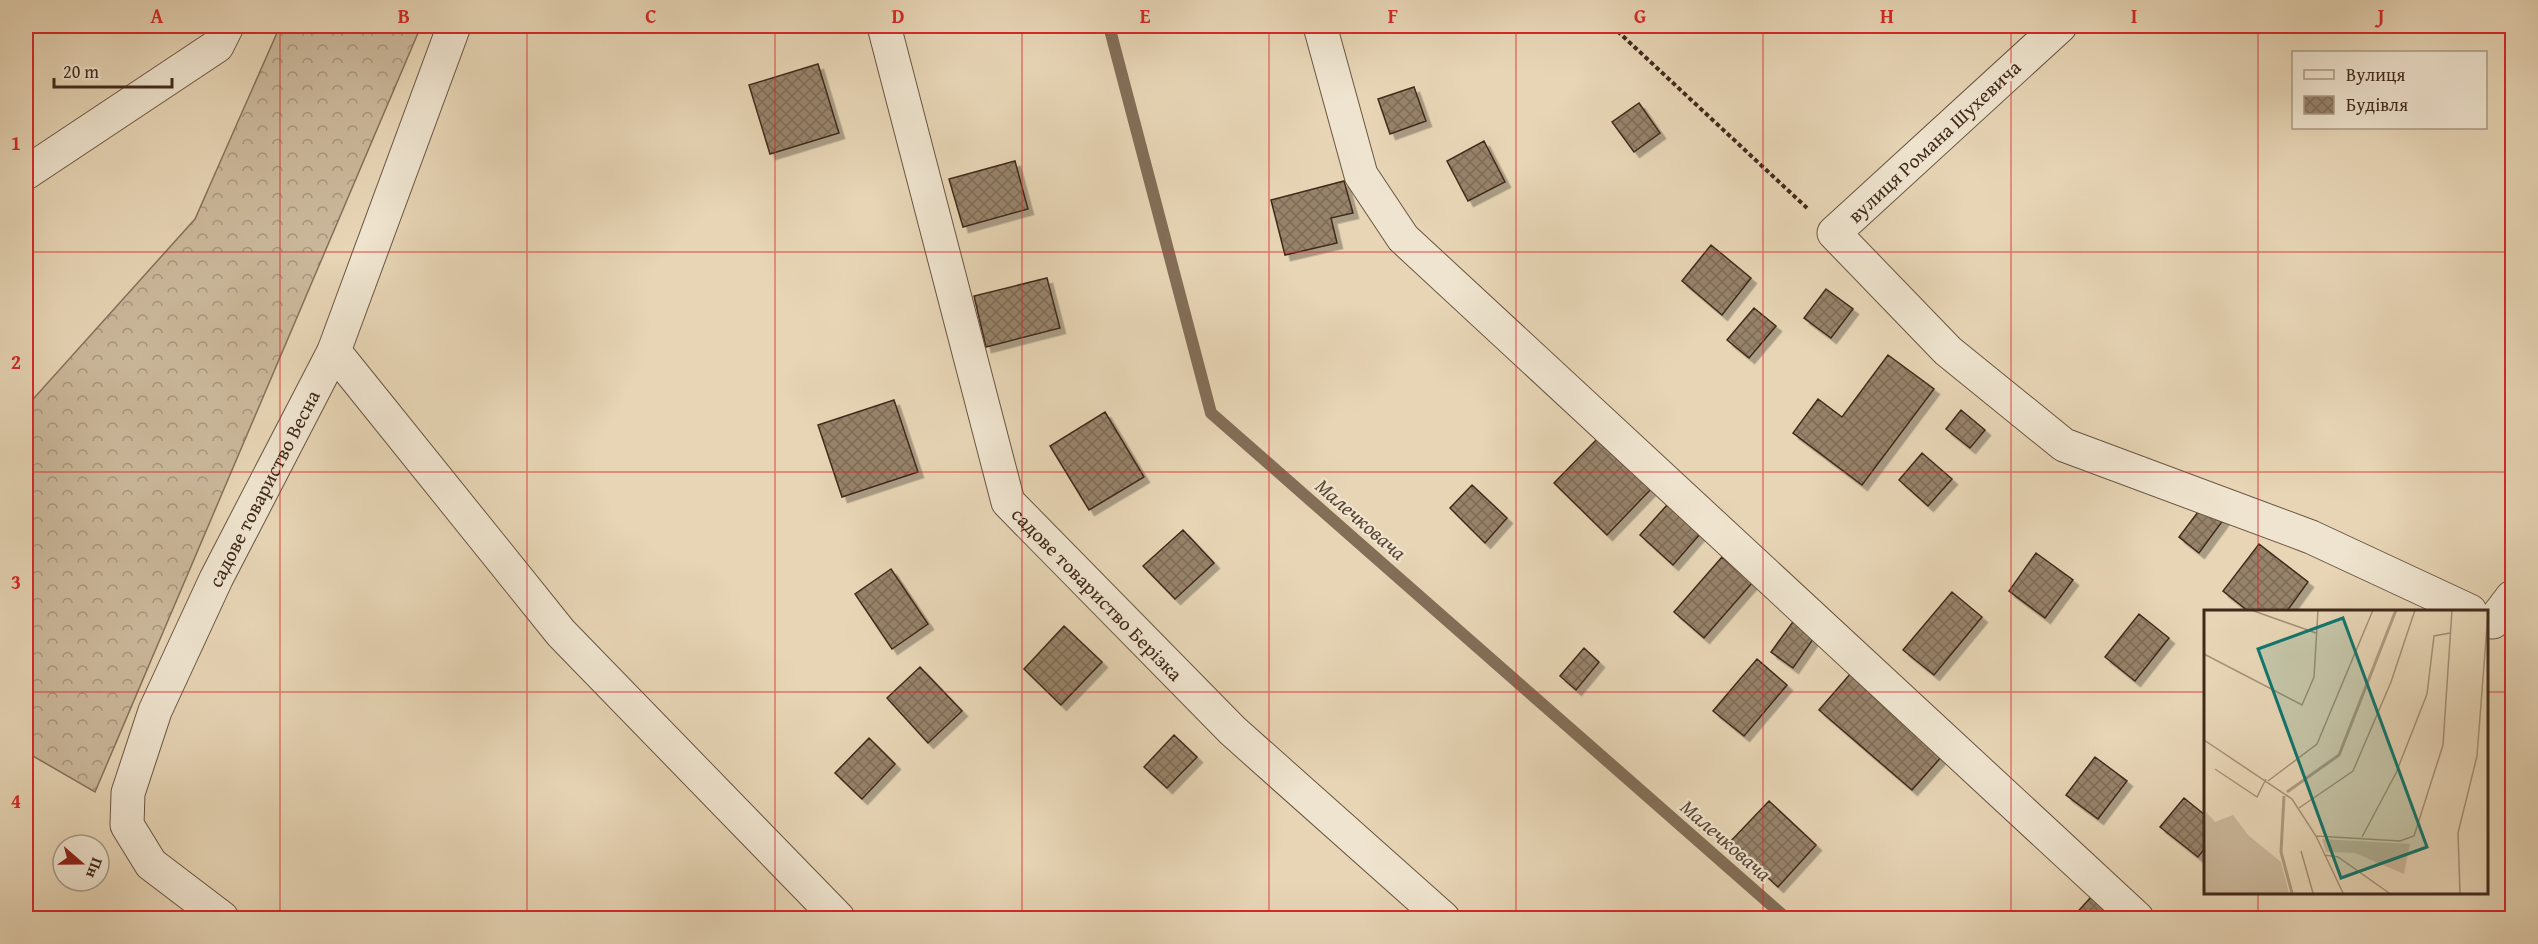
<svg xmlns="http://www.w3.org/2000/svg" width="2538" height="944" font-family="'Gentium Book Plus',serif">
<defs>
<pattern id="forest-crowns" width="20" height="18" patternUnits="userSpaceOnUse" patternTransform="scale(1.5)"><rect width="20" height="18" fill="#cbb89b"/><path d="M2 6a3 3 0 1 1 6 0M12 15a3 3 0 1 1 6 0" fill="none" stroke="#a6967e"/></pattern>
<pattern id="building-cross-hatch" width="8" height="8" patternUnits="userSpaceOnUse" patternTransform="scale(1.5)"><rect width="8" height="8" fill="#97836b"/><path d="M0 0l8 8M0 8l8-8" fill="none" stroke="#7d6b57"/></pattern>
<filter id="shadow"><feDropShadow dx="5.5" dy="5.5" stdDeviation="0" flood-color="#0004"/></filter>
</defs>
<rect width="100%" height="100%" fill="#e7d5b5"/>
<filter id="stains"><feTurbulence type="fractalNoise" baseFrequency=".00333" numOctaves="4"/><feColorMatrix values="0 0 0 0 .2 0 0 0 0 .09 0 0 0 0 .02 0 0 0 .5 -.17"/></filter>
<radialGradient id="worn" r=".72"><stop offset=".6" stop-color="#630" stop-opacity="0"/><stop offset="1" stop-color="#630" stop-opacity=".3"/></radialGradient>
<path fill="url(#forest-crowns)" stroke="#86715b" stroke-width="1.5" d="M280,26h141l-326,766 -69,-40v-345l169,-188z"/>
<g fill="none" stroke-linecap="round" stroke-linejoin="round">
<path stroke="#836e58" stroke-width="12" d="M1109,26l102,387 575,505"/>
</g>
<path fill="url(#building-cross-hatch)" stroke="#412a1b" stroke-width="1.5" filter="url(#shadow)" d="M818,64l21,69 -69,21 -21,-69z
M1414,87l12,34 -36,13 -12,-35z
M1639,103l21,30 -26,19 -22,-30z
M1484,141l21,41 -37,19 -21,-40z
M1015,161l13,48 -65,18 -14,-48z
M1344,181l9,32 -22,5 6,25 -52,12 -14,-55z
M1711,245l40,33 -29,37 -40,-34z
M1047,278l13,50 -74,19 -12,-51z
M1826,289l27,20 -22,29 -27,-20z
M1754,308l22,18 -27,32 -22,-18z
M1888,355l46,34 -72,96 -69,-52 25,-34 24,18z
M894,400l24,72 -76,25 -24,-72z
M1961,410l24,20 -15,18 -24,-19z
M1105,412l39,65 -55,33 -39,-64z
M1600,436l53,51 -46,48 -53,-52z
M1922,453l30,26 -24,27 -29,-26z
M1472,485l35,33 -22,25 -35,-35z
M2204,504l20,15 -25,34 -20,-16z
M1667,505l33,29 -27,31 -33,-30z
M1183,530l31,33 -39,36 -32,-33z
M2259,544l49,38 -21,29h-39l-25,-20z
M2036,553l37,27 -28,38 -36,-27z
M1722,557l30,26 -48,55 -30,-26z
M891,569l37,55 -36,25 -37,-55z
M1952,592l30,25 -48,58 -31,-25z
M2139,614l30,24 -34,43 -30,-24z
M1795,619l21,16 -23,33 -22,-16z
M1064,626l38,36 -41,43 -37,-36z
M1584,648l15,14 -23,28 -16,-14z
M1757,659l30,26 -43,51 -31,-25z
M920,667l42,44 -34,32 -41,-45z
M1851,673l93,81 -32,36 -93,-80z
M1174,735l23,22 -30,31 -23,-21z
M869,738l26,26 -33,35 -27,-26z
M2095,757l32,24 -29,38 -32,-24z
M2184,798l21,17v33l-7,9 -38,-30z
M1769,801l47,44 -38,42 -48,-45z
M2091,897l25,21h-44z"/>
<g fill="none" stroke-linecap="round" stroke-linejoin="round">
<defs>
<g id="minor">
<path id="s1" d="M884,26l124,476 225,229 210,187"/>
<path d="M1320,26l41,149 42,63 734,680"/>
<path d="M2060,26l-226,207 114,118 116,94 247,92 159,74"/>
<path d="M26,173l191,-127 10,-20"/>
<path d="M334,351l227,282 277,285"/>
<path d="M2493,622l19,-25"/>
<path id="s2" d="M222,918l-71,-54 -24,-39 1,-32 27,-82 61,-132 118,-228 120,-325"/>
</g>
</defs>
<use href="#minor" stroke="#6a5542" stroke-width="35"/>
<path stroke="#412a1b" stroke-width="4" stroke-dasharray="4.5 3" stroke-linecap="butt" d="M1612,26l195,182"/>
<use href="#minor" stroke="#efe4cf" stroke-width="33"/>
</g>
<path fill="none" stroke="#d62828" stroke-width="1.5" stroke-opacity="0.55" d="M280,26v892M527,26v892M775,26v892M1022,26v892M1269,26v892M1516,26v892M1763,26v892M2011,26v892M2258,26v585M26,252h2486M26,472h2486M26,692h2179M2486,692h26M2258,892v26"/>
<g text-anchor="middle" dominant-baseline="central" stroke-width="4.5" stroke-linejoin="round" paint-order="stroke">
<g font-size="20" fill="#412a1b" stroke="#efe4cf">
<text transform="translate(1934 141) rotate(-43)">вулиця Романа Шухевича</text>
<text stroke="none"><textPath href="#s2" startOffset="501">садове товариство Весна</textPath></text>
<text stroke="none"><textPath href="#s1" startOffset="620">садове товариство Берізка</textPath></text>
</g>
<g font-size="21" font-style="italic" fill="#5c4634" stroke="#efe4cf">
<text transform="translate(1361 519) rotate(41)">Малечковача</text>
<text transform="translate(1726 840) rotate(41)">Малечковача</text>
</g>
</g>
<g transform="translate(2204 610)">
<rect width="284" height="284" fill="#e7d5b5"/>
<path d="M118,229l88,5 -6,30 -49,-21 -29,-1z" fill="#cbb89b"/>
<path d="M2,202l9,10 18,-7 15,20 33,27 8,31h-85z" fill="#cbb89b"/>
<path fill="none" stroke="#af9b81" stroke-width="3" d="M83,182l52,-37 57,-145M80,186l-3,56 11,41"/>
<path fill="none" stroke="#a59177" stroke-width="1.5" d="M47,0l65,23M0,44l98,51 12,-28 4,-67M0,130l88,59 24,37 27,57M11,159l42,28 9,-18M64,171l49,-37 56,-134M95,198l54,-37 38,-89 24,-72M112,226l84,5 14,-5 29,-91 9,-135M158,227l34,-64 31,-79 7,-58 16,-3M97,241l12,42M120,245l14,2 51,36M256,283l-2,-60 19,-77 11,-143"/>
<path fill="#0f766e" fill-opacity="0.15" stroke="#0f766e" stroke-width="3" d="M139,8l84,229 -86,31 -83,-229z"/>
<rect width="284" height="284" fill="none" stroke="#412a1b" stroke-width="3"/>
</g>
<rect width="2538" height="944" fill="none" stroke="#e7d5b5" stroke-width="66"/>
<rect x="2292" y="51" width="195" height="78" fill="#efe4cf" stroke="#a99a87" stroke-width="1.5"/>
<rect x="2304" y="70" width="30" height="9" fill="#efe4cf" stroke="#a99a87" stroke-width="1.5"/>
<text x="2346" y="81" font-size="18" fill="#412a1b">Вулиця</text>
<rect x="2304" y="96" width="30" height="18" fill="url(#building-cross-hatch)" stroke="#a99a87" stroke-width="1.5"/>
<text x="2346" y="111" font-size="18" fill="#412a1b">Будівля</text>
<g transform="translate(81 863) rotate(110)"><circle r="28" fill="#efe4cf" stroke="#a99a87" stroke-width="1.5"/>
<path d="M0-4.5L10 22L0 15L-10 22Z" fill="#8f2418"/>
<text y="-9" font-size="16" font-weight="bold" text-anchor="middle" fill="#412a1b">Пн</text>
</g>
<path d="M54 78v9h118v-9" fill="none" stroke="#412a1b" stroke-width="3"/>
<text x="63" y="78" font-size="18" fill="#412a1b" stroke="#efe4cf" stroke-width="4.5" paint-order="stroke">20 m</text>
<rect x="33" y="33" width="2472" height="878" fill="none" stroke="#d62828" stroke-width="2"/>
<g font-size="20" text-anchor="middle" font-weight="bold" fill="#d62828">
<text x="157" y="23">A</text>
<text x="404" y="23">B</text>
<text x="651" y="23">C</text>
<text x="898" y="23">D</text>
<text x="1145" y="23">E</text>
<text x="1393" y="23">F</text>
<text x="1640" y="23">G</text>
<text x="1887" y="23">H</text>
<text x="2134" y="23">I</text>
<text x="2381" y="23">J</text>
<text x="16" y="150">1</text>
<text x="16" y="369">2</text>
<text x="16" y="589">3</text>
<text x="16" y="808">4</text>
</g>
<rect width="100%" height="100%" filter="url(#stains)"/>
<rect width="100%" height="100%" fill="url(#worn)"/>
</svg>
